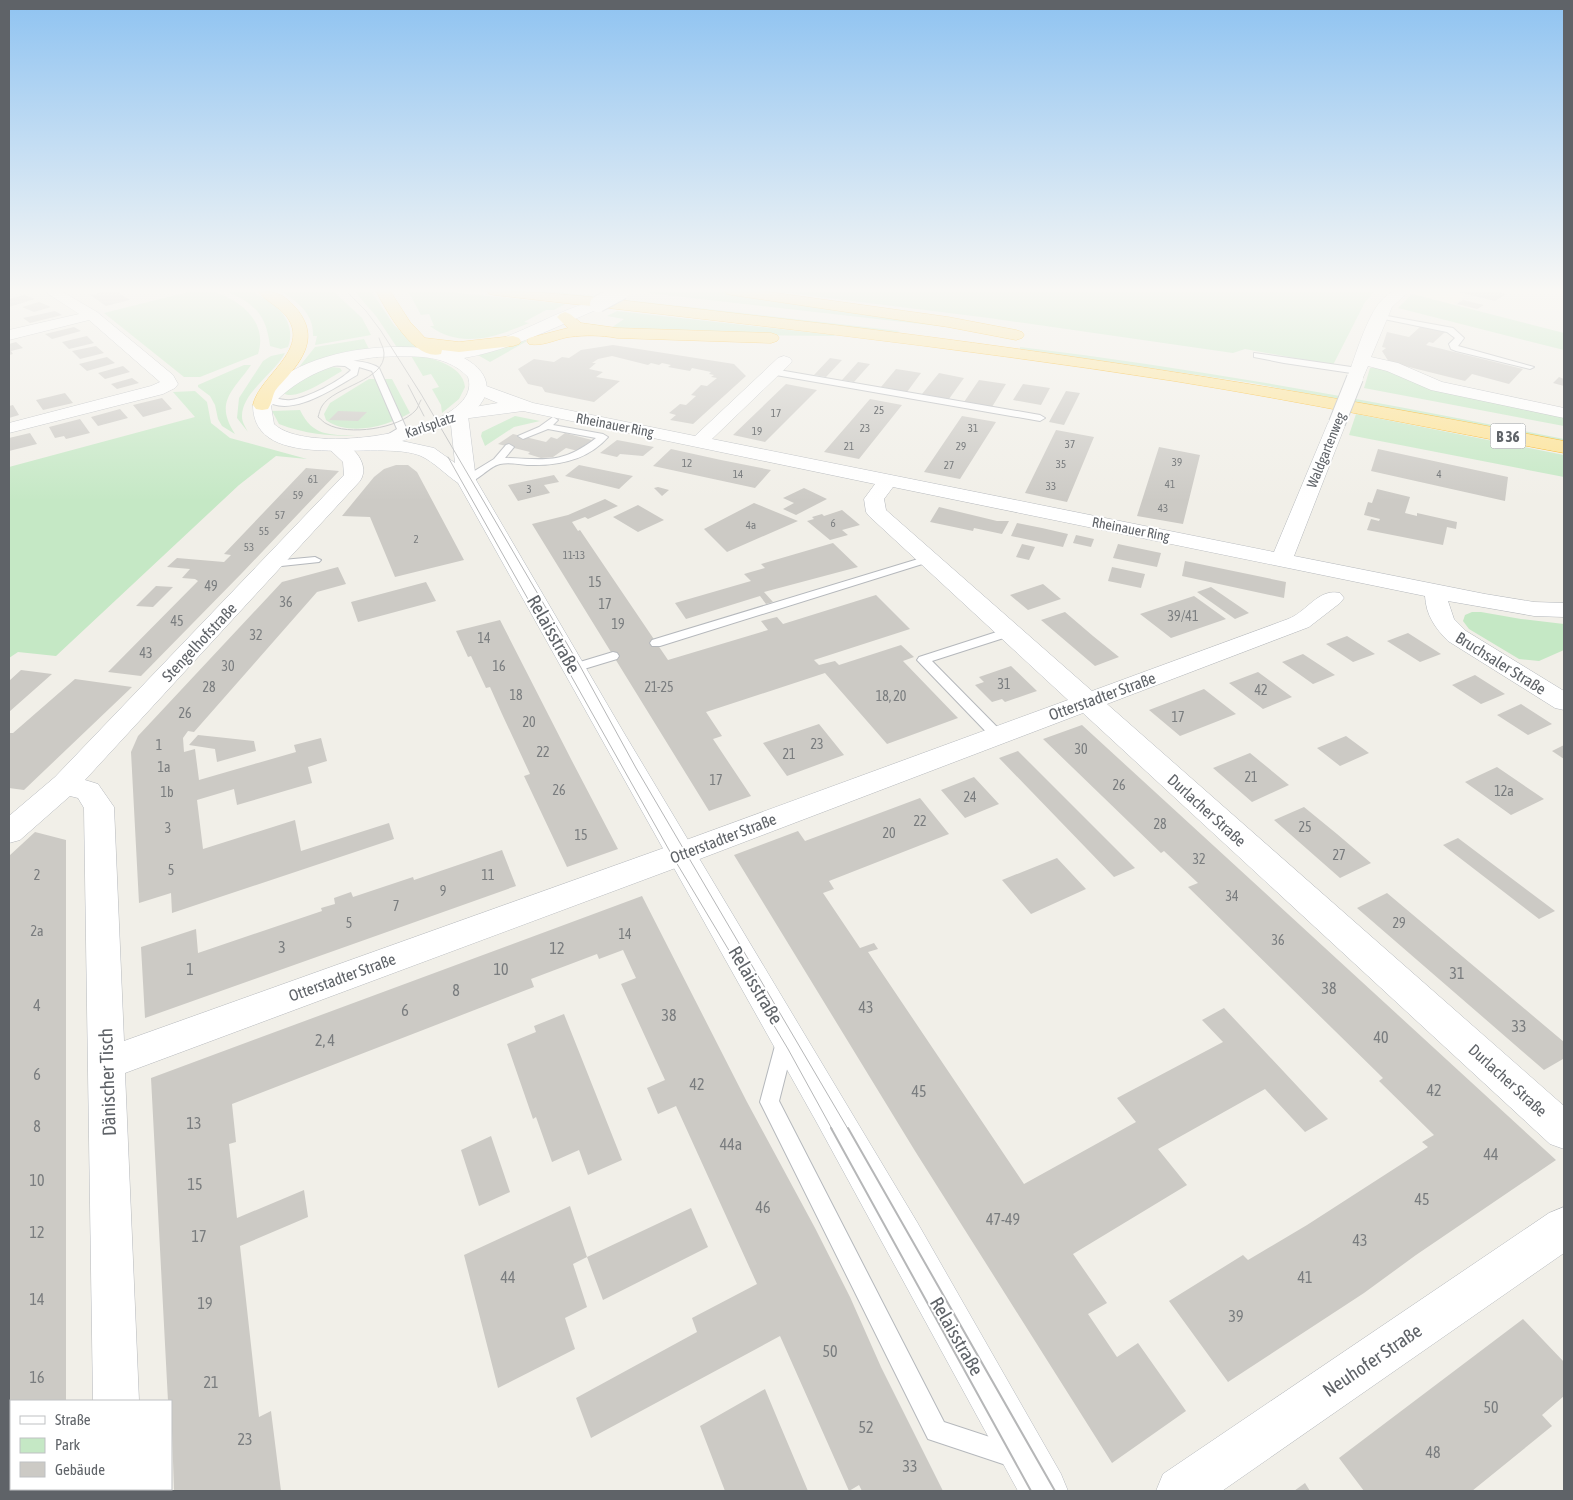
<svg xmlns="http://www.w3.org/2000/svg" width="1573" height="1500" font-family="'Asap Condensed',sans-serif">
<rect width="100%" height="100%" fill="#f1efe8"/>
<path fill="#fef7e0" d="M1416,291h36l14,4 -13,10 -40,-11z"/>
<path fill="#c5e8c5" d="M192,291c7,0 16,-2 23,1 27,9 53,31 43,62l-58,23h-16l-80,-64z
M226,291c8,0 17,-1 24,0 5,1 10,5 14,7 18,10 32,28 24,49l-7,2 -11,-3c-4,-32 -15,-42 -44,-55z
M280,291h53l29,27 9,17 -56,10 2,-9h-4c1,-22 -15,-34 -33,-45z
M354,291h17l23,34 26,24h-22l-22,-33z
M408,291h31l126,13 -11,6h-8l-22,12 5,1c-32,14 -69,26 -99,3h4l-5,-12 -8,1z
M527,291h20l353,40 -6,2z
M652,291h68l245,38 -317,-36z
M772,291h603l-10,11 -32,63 -88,-16 -12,4 -244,-35z
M1412,294l152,39v17l-166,-42z
M617,311l217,24 1,1 -169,-2 -78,-7 5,-3 18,4 13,-9 -17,-3z
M364,339l6,12 -71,16 16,-20z
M525,341h2l-37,21 -14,-8z
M1020,347c183,22 364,56 544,92v3l-312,-59 -224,-33 -8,-1z
M285,353c-10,20 -44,40 -43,64 0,5 4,11 6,15l-11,-14 2,-20 24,-37 8,-5z
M410,354c18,3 53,10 55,33l-6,12 -17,14 -1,-8 -9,-16 7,-2 -8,-13 -8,2z
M244,365h7c-18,26 -37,37 -16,69l-13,-8 -4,-7 -3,-14 -5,-9 -12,-9v-2z
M332,367l8,1 2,3c-13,7 -46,31 -59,22v-4l41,-21z
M1370,368h10l65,24 119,23v11l-200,-38z
M369,379h23l18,34c-22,13 -61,24 -84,7l-2,-6 6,-11z
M195,391l12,11 4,21 19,15 77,21 -31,-3 -37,29 -183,171 -38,-4 -9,6v-191l186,-50 -22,-25z
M300,410c13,27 29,24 56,26 -28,0 -51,-2 -77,-12l-7,-13z
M1356,414l208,41v22l-215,-42z
M515,416l25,5 -26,6 -29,19 -4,-10 1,-4z
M1472,612h9l40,7 43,5v26l-25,11 -20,-2 -50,-30 -6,-8 2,-6z"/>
<path fill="#cccac5" d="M107,291h9l14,9 -24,6 -16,-11z
M1454,291h39l13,3 -11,7z
M24,295l11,4 -26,8v-8z
M1463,300l21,5 -7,4 -20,-5z
M39,302l12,5 -17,5 -12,-5z
M55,311l7,4 -32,8 -7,-5z
M1421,326l24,6 -12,11 -4,-1 -3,3 97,24 -14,15 -37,-10 -7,7 -76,-19 -7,-11 4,-3 -4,-1 5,-15 22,5z
M74,327l7,4 -29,8 -7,-5z
M87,336l7,7 -25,6 -7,-7z
M16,342l7,6 -12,3 2,3 -4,1v-11z
M613,345l121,19 12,12 -53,48 -23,-4 6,-5 -7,-2 11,-9 6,1 10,-9 -5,-1 10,-10 6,1 10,-8 -6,-1 3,-2 -5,-1 2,-2 -19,-4 -2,3 -22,-4 3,-2 -9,-2 -3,2 -8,-2 -3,2 -36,-9 -14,3 -6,4h4l-7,6 14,3 -7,5 24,4 -26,21 -49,-10 -3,-5 -14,-3 -10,-15 16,-10 20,3 8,-5 7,1 12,-8z
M96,346l8,7 -24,6 -8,-8z
M107,357l8,6 -28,8 -8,-7z
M830,358l12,2 -16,17 -12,-2z
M858,362l12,2 -16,18 -12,-2z
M123,366l7,6 -25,7 -7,-6z
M896,369l13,2 12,2 -14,19 -26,-5z
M939,373l25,5 -15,21 -27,-5z
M1559,377l5,2v7l-11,-3z
M132,378l7,5 -22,6 -6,-5z
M979,380l27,4 -14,23 -28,-5z
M786,384l31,6 -52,52 -32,-7z
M1023,384l27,4 -9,17 -28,-5z
M1066,391l14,2 -16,32 -15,-3z
M65,393l8,10 -30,7 -7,-10z
M162,398l10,11 -29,8 -10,-12z
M870,399l32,6 -43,54 -35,-7z
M13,405l6,10 -10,3v-12z
M120,409l8,9 -30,8 -7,-9z
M338,411l29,1 -9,9 -29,-1z
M962,416l34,6 -36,57 -36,-7z
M80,419l10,14 -24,6 -2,-3 -9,2 -6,-11z
M1056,430l38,7 -27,65 -42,-9z
M30,433l7,11 -28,7v-13z
M565,433l27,7 -14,11 -12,-3 -13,9 -12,1 -13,-4 2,-2 -32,-8 15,-10 33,8 5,-5 6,2z
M617,440l16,3 21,4 -11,9 -23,-2 -3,3 -17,-4z
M1159,447l41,8 -17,69 -46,-8z
M671,449l50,11 50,10 -16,18 -102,-22z
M1378,449l130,28 -3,24 -134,-30z
M396,465h12l9,7 47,88 -69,17 -25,-60 -28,-1 32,-39 10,-8z
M579,465l54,11 -14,13 -54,-13z
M306,468l33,3 -97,102 -101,103 -33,-4 90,-91 -3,-2 -13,-1 8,-9 -23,-2 10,-9 47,4 7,-7 -7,-1z
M554,475l5,7 -15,3 6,8 -32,8 -10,-16z
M658,487l11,3 -7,6 -8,-8z
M804,488l23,11 -31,16 -13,-6 11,-6 -11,-5z
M1377,489l33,8 -5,16 12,3v-3l40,9 -1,7 -9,-2 -4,18 -76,-15 4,-11 8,2 1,-2 -16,-4 4,-13 4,1z
M605,499l13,7 -30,13 -3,-2 -13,5 6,9 2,-1 88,130 100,-30 -7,-9 16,-4 6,7 93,-29 34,34 -96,31 5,5 16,-4 4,4 62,-20 13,12 -11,4 55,57 -71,26 -62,-71 -119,39 16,24 -9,3 38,57 -42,15 -177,-287 36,-9z
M754,503l44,18 -71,31 -23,-23z
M638,505l26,15 -26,12 -25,-15z
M939,507l58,14h12l-7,13 -28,-6 -1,3 -43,-9z
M842,510l18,15 -18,5 6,5 -18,5 -23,-19 7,-2 -2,-2 10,-3 2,2z
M1017,523l25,5 26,6 -5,13 -52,-11z
M1076,535l18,4 -3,8 -18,-4z
M833,543l25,24 -94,25 9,10 -7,2 -6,-8 -74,23 -11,-16 76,-22 -7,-7 21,-6 -4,-4z
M1022,544l13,3 -6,13 -13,-3z
M1118,544l43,9 -4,14 -44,-9z
M1185,561l101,21 -2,16 -102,-22z
M338,567l8,17 -29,8 -123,140 -6,-1 -5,7 1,14 11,-3 4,31 97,-28 -2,-7 27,-7 6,23 -19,6 4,16 -75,22 -3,-16 -37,11 6,49 92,-29 6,31 88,-28 5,16 -222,74 -1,-20 -32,10 -8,-151 7,-16 144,-154z
M1112,567l33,7 -4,14 -33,-7z
M426,582l10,19 -78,21 -7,-20z
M1043,584l18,15 -33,11 -18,-15z
M156,586l17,1 -20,20 -17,-1z
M1211,587l38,26 -14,6 -38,-27z
M1194,596l32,23 -55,19 -31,-24z
M1065,612l28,24 26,21 -24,9 -54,-46z
M500,620l72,141 46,88 -51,18 -43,-91 6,-2 -28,-60 -12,-27 -4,1 -15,-32 -3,1 -12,-26z
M1408,633l33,21 -21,8 -33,-21z
M1347,636l28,18 -22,8 -27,-18z
M1303,654l32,21 -22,9 -31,-22z
M1011,666l26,25 -32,11 -3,-3 -10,3 -17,-17 9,-3 -5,-5z
M21,670l31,4 -43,38v-31z
M1258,672l34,25 -29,12 -34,-26z
M1475,675l30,19 -24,10 -29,-19z
M75,679l57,8 -108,103 -15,-2v-55h4z
M1204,689l32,25 -56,22 -31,-26z
M1521,704l31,20 -24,11 -31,-20z
M819,724l25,31 -57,21 -24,-33z
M1082,725l474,435 -140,95 -52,38 -136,89 -59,-81 74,-46 5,5 59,-35 121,-78 -6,-5 12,-7 -55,-54 4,-3 -195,-191 10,-4 -34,-32 -3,2 -118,-114z
M198,735l56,6 2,10 -39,11 -2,-13 -26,-4z
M1346,736l23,17 -29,13 -23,-18z
M1564,745v14l-12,-8z
M1018,751l117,117 -21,9 -115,-119z
M1250,753l39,32 -37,17 -39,-34z
M1497,767l47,32 -33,16 -46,-33z
M974,777l25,27 -34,14 -24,-28z
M920,798l29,36 -120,47 5,8 -11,4 37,55 14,-5 4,6 -10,3 156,232 112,-62 -19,-24 106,-56 -21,-22 22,-12 104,111 -23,13 -40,-43 -107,60 29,36 -114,69 34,49 -19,11 29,43 21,-14 48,68 -74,52 -197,-312 -181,-296 64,-24 7,10z
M1304,807l33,27 34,29 -31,15 -66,-58z
M35,832l31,8v561h-55v88h55v2h-57v-635z
M1458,838l97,73 -16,8 -96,-74z
M502,850l14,36 -371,132 -4,-71 55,-18 2,24 124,-42 -1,-3 14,-4 -1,-6 17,-6 2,5 60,-20 1,3z
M1057,858l29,31 -55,25 -29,-34z
M1387,893l177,149v18l-1,-1 -19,11 -187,-162z
M642,896l105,206 68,126 35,69 31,70 62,124h-81l-3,-6 -10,6 -69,-155 -189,102 -15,-40 121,-66 -5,-14 65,-34 -81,-178 -18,8 -11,-26 18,-8 -44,-96 15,-6 -13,-28 -24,9 -2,-5 -66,25 3,8 -302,117 4,38 -7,2 8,74 67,-28 4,27 -68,29 19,171 12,-6 10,80h-107l-3,-90h-3l-17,-323z
M564,1014l58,146 -34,15 -9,-25 -27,12 -16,-45 -3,2 -26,-75 29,-12 -2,-6z
M491,1136l19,56 -31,14 -18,-56z
M570,1206l17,51 104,-49 17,39 -105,53 -16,-43 -14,7 14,43 -22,11 10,31 -77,39 -34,-133z
M1523,1319l41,43v34l-22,19 10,11 -80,65h-108l-25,-33z
M765,1389l15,36 28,66h-83l-25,-65z
M1305,1483l5,8h-16z"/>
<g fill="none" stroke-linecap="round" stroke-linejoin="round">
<defs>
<path id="lane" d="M1376,314l77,14 11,10 -6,8 76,21 -4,2 -74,-18 -5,-2 -2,-5 6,-6 -8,-6 -68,-14 -4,-2z
M1254,353l104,15 4,3 -4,3 -74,-11 -30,-6z
M324,361c13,-2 44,-1 55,7l28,62 -2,2 -15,8h-6l-2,-2 15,-9 -25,-58 -13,-4 -2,8c-23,13 -68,45 -93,24l4,-3c8,2 15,5 23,4 17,-2 49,-19 60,-30l-6,-4 -21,-1z
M773,369l267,46 5,3 -5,3 -270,-47 -1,-2z
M553,417l5,3 -5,5 50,9 5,3c-21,24 -51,29 -81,28 -8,-1 -19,-3 -27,-1 -13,3 -24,21 -37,18v-4l31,-19 12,-14 3,-1 5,3 -9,11c39,1 57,7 91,-20l-48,-9 -25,10 -5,-3 21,-9z
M928,556l4,1 2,2 -2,2 -272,85h-8l-2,-3 2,-3z
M315,557l6,3 -2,2 -47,5 -6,-3 6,-3z
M1009,628l6,4 -2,3 -81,26 70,71 2,3 -2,3h-10l-75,-78 2,-3z
M613,652l4,1 2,3 -2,3 -43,13 -6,-4 2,-3z
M785,1034l6,2 3,6 -15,59 165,321 76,25 4,8 -4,8 -8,4 -84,-28 -168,-337 16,-60 3,-6z"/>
<path id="street" d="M44,291h17l36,21 76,63 5,9 -3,4 -12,6 -154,39v-10l142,-37 9,-4 -71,-62 -80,20v-10l70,-16z
M1393,291h16l-17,16 -21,50 27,6 44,19 122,26v10l-133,-28 -44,-19 -19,-5 -6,14h-12l-2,-4c7,-19 19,-60 33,-75 3,-4 8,-7 12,-10z
M784,356l6,2 2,3 -2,3 -78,75 562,113 54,-129 3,-4 6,-1 6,1 3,4 -52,133 191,38 49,8 30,1v14l-30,-1 -86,-15 6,18 12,12 98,60v19l-9,-2 -107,-67c-13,-13 -22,-26 -23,-45l-532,-109 -9,12 2,11 206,181c65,-24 131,-48 196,-72 19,-7 30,-31 52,-26l4,5 -4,5 -31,24 -202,77 457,402v43l-14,-5 -467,-431 -386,147 -572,213 14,328h-46l-9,-593 -6,-10 -8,-2 -50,44 -11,3v-27l46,-39 289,-302 -1,-13 -19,-18 2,-4c19,-5 47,22 34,41l-275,299 13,4 16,23 10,234 551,-197 393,-144 -199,-184 -3,-4 -2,-13 11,-15 -352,-73 -61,8 -6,-1 -3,-4 3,-4 42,-7 -26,-11 -3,-4 3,-4 6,-1 55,20 162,33 83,-78z
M1564,1207v46l-342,238h-66l7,-17 386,-261z
M94,1489h48v2h-48z"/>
<path id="secondary" d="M598,300l5,1 2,3 -2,3c-46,19 -89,42 -139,51 29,16 30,39 4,58l8,64 148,253 293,489 144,252 7,17h-50l-201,-368 -359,-640c-12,-8 -24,-21 -37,-27 -41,-18 -168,20 -168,-51 30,-43 91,-57 140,-58 30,-1 58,5 87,-2 42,-10 78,-36 118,-45zM377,357c31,-1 68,-5 91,20 18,53 -159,81 -194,47l-3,-18c29,-31 64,-44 106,-49zM451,425l4,38 -21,-15 -32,-7z"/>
<path id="highway" d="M258,291c17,0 25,3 37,16 22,25 13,46 -7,69 -4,5 -9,9 -13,15 -3,6 -3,12 -7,18l-6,1 -6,-1 -3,-4c6,-29 58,-55 34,-88 -8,-11 -22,-16 -29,-26z
M376,291h14l20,31 15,16 34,4 54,-6 6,2 2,3 -2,3 -6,2 -54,6 -17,-2 -1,4c-28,7 -54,-43 -65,-63z
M487,291c53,0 105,6 158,12 63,7 127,15 190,22 245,30 487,68 729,116v12c-130,-24 -259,-51 -390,-72 -226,-35 -453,-60 -680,-86l-5,-1z
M725,291h37l186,26 68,13 6,2 2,3 -2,3 -6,2 -68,-13 -216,-32 -5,-1z
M565,312l5,2 11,9 36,5 154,5 6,2 2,3 -2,3 -6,2 -154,-5c-17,-3 -31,-3 -48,-1 -13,2 -27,10 -40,7l-2,-3 2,-3 39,-10 -11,-11 3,-3z"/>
</defs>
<use href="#lane" stroke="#b5b8bc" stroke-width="2"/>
<use href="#street" stroke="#b5b8bc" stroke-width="1"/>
<use href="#secondary" stroke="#b6babf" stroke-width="1"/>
<use href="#highway" stroke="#f9ab00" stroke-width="1"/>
<use href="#lane" fill="#fff" fill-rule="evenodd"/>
<use href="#street" fill="#fff" fill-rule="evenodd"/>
<use href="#secondary" fill="#fff" fill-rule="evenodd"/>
<use href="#highway" fill="#fde293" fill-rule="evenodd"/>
<path stroke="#b6b7b8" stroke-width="1" d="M346,291l20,20 15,20 40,63 159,272 56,102 212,361
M379,338c1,4 5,10 5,15 2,28 -50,33 -62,53 -2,3 -3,8 -4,11 3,2 6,6 9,7 21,12 72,5 89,-14 2,-2 3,-7 5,-10
M408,385l16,31
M448,457l225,400 115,192 44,80"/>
<path stroke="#b6b7b8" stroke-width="2" d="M831,1128l200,363
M848,1128l207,363"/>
<defs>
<path id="street-bridge" d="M1337,423l18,-45"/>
<path id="secondary-bridge" d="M598,304l24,-13"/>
</defs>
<use href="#street-bridge" stroke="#b5b8bc" stroke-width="18" stroke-linecap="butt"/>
<use href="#secondary-bridge" stroke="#b6babf" stroke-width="18" stroke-linecap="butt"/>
<use href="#street-bridge" stroke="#fff" stroke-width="16"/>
<use href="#secondary-bridge" stroke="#fff" stroke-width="16"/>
</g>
<linearGradient id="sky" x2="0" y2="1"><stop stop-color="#8fc3f1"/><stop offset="0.58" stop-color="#f9f8f5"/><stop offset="1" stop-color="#f9f8f5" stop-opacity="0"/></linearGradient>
<rect width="1573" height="501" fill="url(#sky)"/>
<g text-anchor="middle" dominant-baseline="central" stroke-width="4" stroke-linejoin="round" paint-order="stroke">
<g font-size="11" fill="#7a7d7f">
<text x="879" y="410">25</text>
<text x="776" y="413">17</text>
<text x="865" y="428">23</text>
<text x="973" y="428">31</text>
<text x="757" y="431">19</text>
<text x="1070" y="444">37</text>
<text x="849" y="446">21</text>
<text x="961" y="446">29</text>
<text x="1177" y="462">39</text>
<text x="687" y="463">12</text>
<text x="1061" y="464">35</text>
<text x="949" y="465">27</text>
<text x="738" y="474">14</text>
<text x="1439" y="474">4</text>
<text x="313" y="479">61</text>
<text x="1170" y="484">41</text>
<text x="1051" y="486">33</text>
<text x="529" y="489">3</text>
<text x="298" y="495">59</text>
<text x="1163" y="508">43</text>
<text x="280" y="515">57</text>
<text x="833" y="523">6</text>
<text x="751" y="525">4a</text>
<text x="264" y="531">55</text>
<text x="416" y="539">2</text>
<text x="249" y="547">53</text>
<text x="574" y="555">11-13</text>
</g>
<g font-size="14" fill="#5f6368" stroke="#fff">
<text transform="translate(430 425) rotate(-19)">Karlsplatz</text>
<text transform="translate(615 425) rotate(11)">Rheinauer Ring</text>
<text transform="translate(1326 450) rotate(-68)">Waldgartenweg</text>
<text transform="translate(1131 529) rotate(11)">Rheinauer Ring</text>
</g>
<g font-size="14" fill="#7a7d7f">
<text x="595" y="582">15</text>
<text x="211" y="586">49</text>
<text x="286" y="602">36</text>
<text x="605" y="604">17</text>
<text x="1183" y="616">39/41</text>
<text x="177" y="621">45</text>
<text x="618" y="624">19</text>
<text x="256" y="635">32</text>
<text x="484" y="638">14</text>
<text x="146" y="653">43</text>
<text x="228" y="666">30</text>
<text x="499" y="666">16</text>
<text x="1004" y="684">31</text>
<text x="209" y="687">28</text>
<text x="659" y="687">21-25</text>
<text x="1261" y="690">42</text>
<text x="516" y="695">18</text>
<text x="891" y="696">18, 20</text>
<text x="185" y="713">26</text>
<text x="1178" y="717">17</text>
<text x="529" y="722">20</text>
<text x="817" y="744">23</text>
<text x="159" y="745">1</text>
<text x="1081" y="749">30</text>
<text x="543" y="752">22</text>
<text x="789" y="754">21</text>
<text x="164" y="767">1a</text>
<text x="1251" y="777">21</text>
<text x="716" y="780">17</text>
<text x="1119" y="785">26</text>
<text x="559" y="790">26</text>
<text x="1504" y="791">12a</text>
<text x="167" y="792">1b</text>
<text x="970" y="797">24</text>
<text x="920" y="821">22</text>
<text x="1160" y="824">28</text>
<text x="1305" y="827">25</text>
<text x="168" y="828">3</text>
<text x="889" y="833">20</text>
<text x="581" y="835">15</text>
<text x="1339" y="855">27</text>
<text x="1199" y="859">32</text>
<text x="171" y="870">5</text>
<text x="37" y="875">2</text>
<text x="488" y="875">11</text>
<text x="443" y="891">9</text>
<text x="1232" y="896">34</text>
<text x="396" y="906">7</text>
<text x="349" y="923">5</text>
<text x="1399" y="923">29</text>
<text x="37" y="931">2a</text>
<text x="625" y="934">14</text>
<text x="1278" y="940">36</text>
</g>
<rect fill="#fff" stroke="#8f9295" stroke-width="1" x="1490.5" y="423.5" width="35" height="25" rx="4"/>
<g font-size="15" font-weight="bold" fill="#5f6368">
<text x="1508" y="436">B 36</text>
</g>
<g font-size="16" fill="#5f6368" stroke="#fff">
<text transform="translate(199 642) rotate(-47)">Stengelhofstraße</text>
<text transform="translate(1501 663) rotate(32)">Bruchsaler Straße</text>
<text transform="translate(1102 696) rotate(-20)">Otterstadter Straße</text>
<text transform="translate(1207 810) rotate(42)">Durlacher Straße</text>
<text transform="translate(723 838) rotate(-21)">Otterstadter Straße</text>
<text transform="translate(342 977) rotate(-20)">Otterstadter Straße</text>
<text transform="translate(1508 1080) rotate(42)">Durlacher Straße</text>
</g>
<g font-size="16" fill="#7a7d7f">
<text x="282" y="947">3</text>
<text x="557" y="948">12</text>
<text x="190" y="969">1</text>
<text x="501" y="969">10</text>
<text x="1457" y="973">31</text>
<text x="1329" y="988">38</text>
<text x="456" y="990">8</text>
<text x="37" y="1005">4</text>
<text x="866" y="1007">43</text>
<text x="405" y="1010">6</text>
<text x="669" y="1015">38</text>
<text x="1519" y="1026">33</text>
<text x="1381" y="1037">40</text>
<text x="325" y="1040">2, 4</text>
<text x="37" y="1074">6</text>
<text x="697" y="1084">42</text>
<text x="1434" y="1090">42</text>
<text x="919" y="1091">45</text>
<text x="194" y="1123">13</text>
<text x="37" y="1126">8</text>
<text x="731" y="1144">44a</text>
<text x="1491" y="1154">44</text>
<text x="37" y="1180">10</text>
<text x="195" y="1184">15</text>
<text x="1422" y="1199">45</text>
<text x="763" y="1207">46</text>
<text x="1003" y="1219">47-49</text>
<text x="37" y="1232">12</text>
<text x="199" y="1236">17</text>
<text x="1360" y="1240">43</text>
<text x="508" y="1277">44</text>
<text x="1305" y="1277">41</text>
<text x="37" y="1299">14</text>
<text x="205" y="1303">19</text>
<text x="1236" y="1316">39</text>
<text x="830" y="1351">50</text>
<text x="37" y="1377">16</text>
<text x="211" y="1382">21</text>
<text x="1491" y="1407">50</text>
<text x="866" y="1427">52</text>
<text x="245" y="1439">23</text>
<text x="1433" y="1452">48</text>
<text x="910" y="1466">33</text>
</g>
<g font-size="19" fill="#5f6368" stroke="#fff">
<text transform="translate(554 634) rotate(60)">Relaisstraße</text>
<text transform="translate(756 985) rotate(59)">Relaisstraße</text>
<text transform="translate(107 1082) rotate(-92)">Dänischer Tisch</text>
<text transform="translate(957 1336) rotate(60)">Relaisstraße</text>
<text transform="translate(1372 1360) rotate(-34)">Neuhofer Straße</text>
</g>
</g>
<rect width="1573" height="1500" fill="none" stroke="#5f6368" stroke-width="20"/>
<rect x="10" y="1400" width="162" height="90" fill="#ffffff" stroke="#bfc1c3"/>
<rect x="20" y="1416" width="25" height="8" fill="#ffffff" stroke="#bfc1c3"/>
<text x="55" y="1425" font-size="15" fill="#5f6368">Straße</text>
<rect x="20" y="1438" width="25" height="15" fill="#c5e8c5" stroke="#bfc1c3"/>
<text x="55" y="1450" font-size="15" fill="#5f6368">Park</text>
<rect x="20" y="1462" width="25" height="15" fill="#cccac5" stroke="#bfc1c3"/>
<text x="55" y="1475" font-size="15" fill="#5f6368">Gebäude</text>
</svg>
